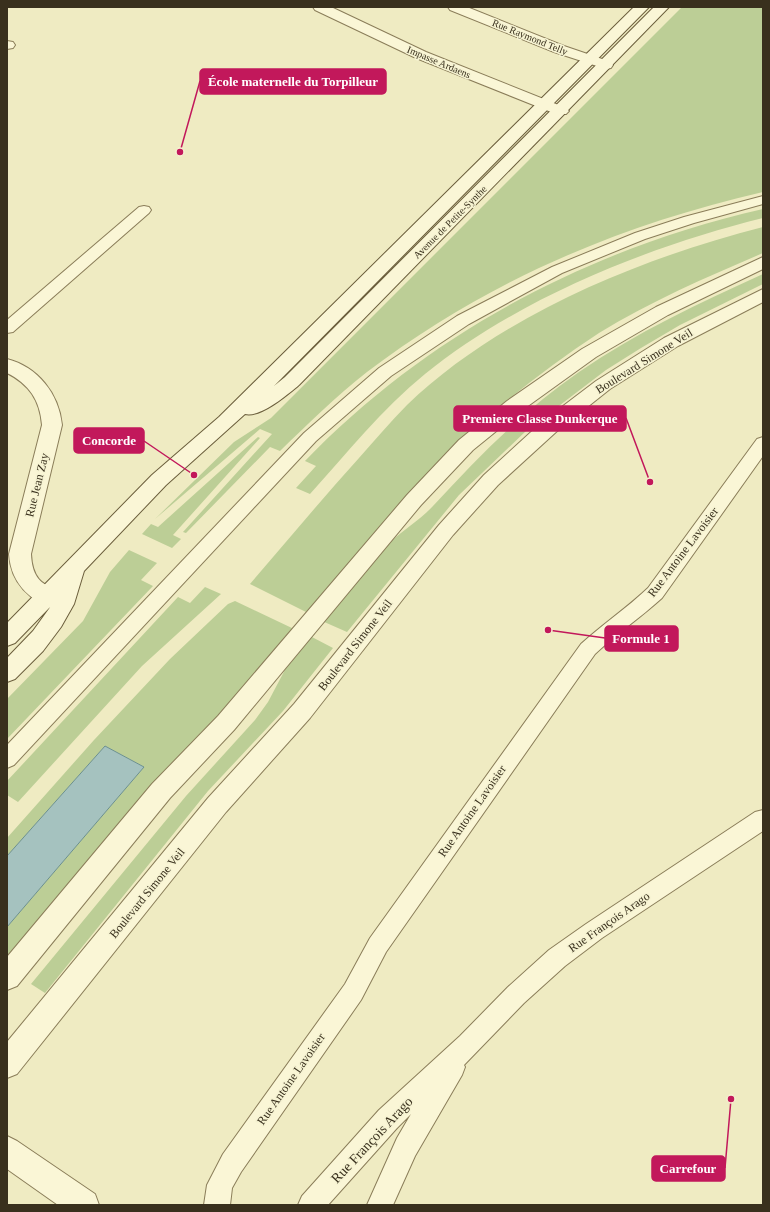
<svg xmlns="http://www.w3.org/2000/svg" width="770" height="1212" font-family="'Times New Roman',serif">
<rect width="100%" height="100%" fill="#efebc2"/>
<path fill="#bcce96" d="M682,7h81v185c-146,34 -276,89 -396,180 -31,24 -59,52 -87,79l-10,-4 -84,86 -3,-1 89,-98 -12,-5 -105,90 79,-77 37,-24z
M763,209v9c-116,29 -244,80 -338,156 -43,35 -78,79 -115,120l-14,-6 20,-22 -11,-5c123,-128 286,-213 458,-252z
M763,227v26c-56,24 -112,48 -164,80 -40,26 -78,55 -114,86l-177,194 -58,-29c36,-42 72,-85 109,-126 16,-18 31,-36 48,-53 92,-89 234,-147 356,-178z
M763,274v10l-83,41 -39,23 -35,22 -80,61 -67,64 -112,137 -25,-11c22,-26 43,-55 67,-78 14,-13 31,-23 44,-37 45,-49 91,-96 146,-134 58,-40 120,-69 184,-98z
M258,437l2,1 -87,97 8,4 -9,9 -30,-14 9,-10 7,3z
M129,550l28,13 -16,17 12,6 -146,153v-40l76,-78 27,-49z
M205,587l16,7 -79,72 -124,136 -11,-7v-14l171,-184 12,6z
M235,601l59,28 -287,331v-33l137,-160 -39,-21 -98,110v-18l87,-98 76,-81 58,-55z
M310,636l23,12 -50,63 -75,80 -163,202 -14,-9 155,-188 69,-76 13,-18 19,-36z"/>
<path fill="#a5c2bf" stroke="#6b908f" d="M105,746l39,21 -137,160v-71z"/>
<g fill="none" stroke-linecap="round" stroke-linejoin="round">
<defs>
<path id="service" d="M763,196v8l-69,19 -49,16 -83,34 -93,51 -78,52 -75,65 -302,324 -7,3v-23l297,-312 75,-65 78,-52 95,-49 83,-34 49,-16z
M144,206l5,1 2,3 -2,3 -136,119 -6,1v-13l132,-113z
M763,437v19l-101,142c-22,20 -46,36 -67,56l-209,298 -25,48 -120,172 -9,16 -2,17h-26l3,-20 16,-31 122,-170 25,-46 211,-294c22,-20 46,-36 67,-56l109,-149z
M763,810v21l-161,107 -37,28 -41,37 -60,62 1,2 -3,8 -47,81 -22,49h-26l30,-67 14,-24 -14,14 -69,77h-30l4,-9 77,-86 81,-74 48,-49 41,-37 37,-26 169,-112z"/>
<path id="minor" d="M313,7h18l95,45 140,56 3,3 -3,3h-10l-140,-56 -101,-48z
M448,7h19l97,39 47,16 2,3 -2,3 -5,1 -52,-17 -104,-42z
M7,41l6,1 2,3 -2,3 -6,1z
M7,359c31,8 52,35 55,66l-31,129c2,42 30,27 42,50l-3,6 -8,2c-29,-9 -51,-26 -53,-58l33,-129c-2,-25 -13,-41 -35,-52z
M7,1136l10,5 78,53 4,11h-41l-51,-36z"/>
<path id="tertiary" d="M763,257v12l-95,46 -72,42 -75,54 -48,39 -52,55 -187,225 -64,68 -153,188 -10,4v-33l145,-173 66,-68 189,-221 52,-55 48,-39 75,-52 74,-42z
M763,289v13l-85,44 -68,43 -54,43 -58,53 -45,50 -143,183 -84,94 -209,262 -10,4v-36l201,-244 86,-94 145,-179 45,-50 58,-53 54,-41 68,-43z"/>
<path id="secondary" d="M634,7h15l-375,379 11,-9 369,-370h15l-370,378c-12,10 -39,33 -54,29l-79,71 -82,86 -10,33 -13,23 -18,24 -28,28 -8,3v-24l26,-27 18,-25 -36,37 -8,3v-23l145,-148 67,-58z"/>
</defs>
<use href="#service" stroke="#8a7d59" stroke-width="2"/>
<use href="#minor" stroke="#8a7d59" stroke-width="2"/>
<use href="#tertiary" stroke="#8a7d59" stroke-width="2"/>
<use href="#secondary" stroke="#6b5e3c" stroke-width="2"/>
<use href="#service" fill="#faf6d6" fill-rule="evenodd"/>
<use href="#minor" fill="#faf6d6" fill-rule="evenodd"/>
<use href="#tertiary" fill="#faf6d6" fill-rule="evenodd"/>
<use href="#secondary" fill="#faf6d6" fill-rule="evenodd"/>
</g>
<g text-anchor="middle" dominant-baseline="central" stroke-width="3" stroke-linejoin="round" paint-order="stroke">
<g font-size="10" fill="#39301d" stroke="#f6f3d2">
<text transform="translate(530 37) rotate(22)">Rue Raymond Telly</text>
<text transform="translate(439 62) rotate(23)">Impasse Ardaens</text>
<text transform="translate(450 222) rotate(-45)">Avenue de Petite-Synthe</text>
</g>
<g font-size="12" fill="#39301d" stroke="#f6f3d2">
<text transform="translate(644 361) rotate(-32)">Boulevard Simone Veil</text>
<text transform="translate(37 485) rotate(-76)">Rue Jean Zay</text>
<text transform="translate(683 552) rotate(-53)">Rue Antoine Lavoisier</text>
<text transform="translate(355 645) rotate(-52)">Boulevard Simone Veil</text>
<text transform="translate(472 811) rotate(-55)">Rue Antoine Lavoisier</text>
<text transform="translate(147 893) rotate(-51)">Boulevard Simone Veil</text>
<text transform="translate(609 922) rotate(-35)">Rue François Arago</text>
<text transform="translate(291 1079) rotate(-55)">Rue Antoine Lavoisier</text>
</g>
<g font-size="14" fill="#39301d" stroke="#f6f3d2">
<text transform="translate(372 1140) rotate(-47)">Rue François Arago</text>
</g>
</g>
<path fill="none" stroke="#c2185b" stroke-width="1.5" d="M180 152L200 81M650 482L626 418M194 475L144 441M548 630L605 638M731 1099L725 1168"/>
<g fill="#c2185b" stroke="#f6f3d2" stroke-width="1.5">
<circle cx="180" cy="152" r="4"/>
<circle cx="650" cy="482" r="4"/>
<circle cx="194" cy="475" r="4"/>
<circle cx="548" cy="630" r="4"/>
<circle cx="731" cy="1099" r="4"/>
</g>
<g fill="#c2185b" stroke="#c2185b" stroke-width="1.5">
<rect x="200" y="69" width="186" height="25" rx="4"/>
<rect x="454" y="406" width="172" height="25" rx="4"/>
<rect x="74" y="428" width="70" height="25" rx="4"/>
<rect x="605" y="626" width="73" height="25" rx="4"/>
<rect x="652" y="1156" width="73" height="25" rx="4"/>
</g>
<g font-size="13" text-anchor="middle" font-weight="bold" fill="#fff">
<text x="293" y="86">École maternelle du Torpilleur</text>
<text x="540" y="423">Premiere Classe Dunkerque</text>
<text x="109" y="445">Concorde</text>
<text x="641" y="643">Formule 1</text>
<text x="688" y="1173">Carrefour</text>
</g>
<rect width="770" height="1212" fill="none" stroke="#39301d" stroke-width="16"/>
</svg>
